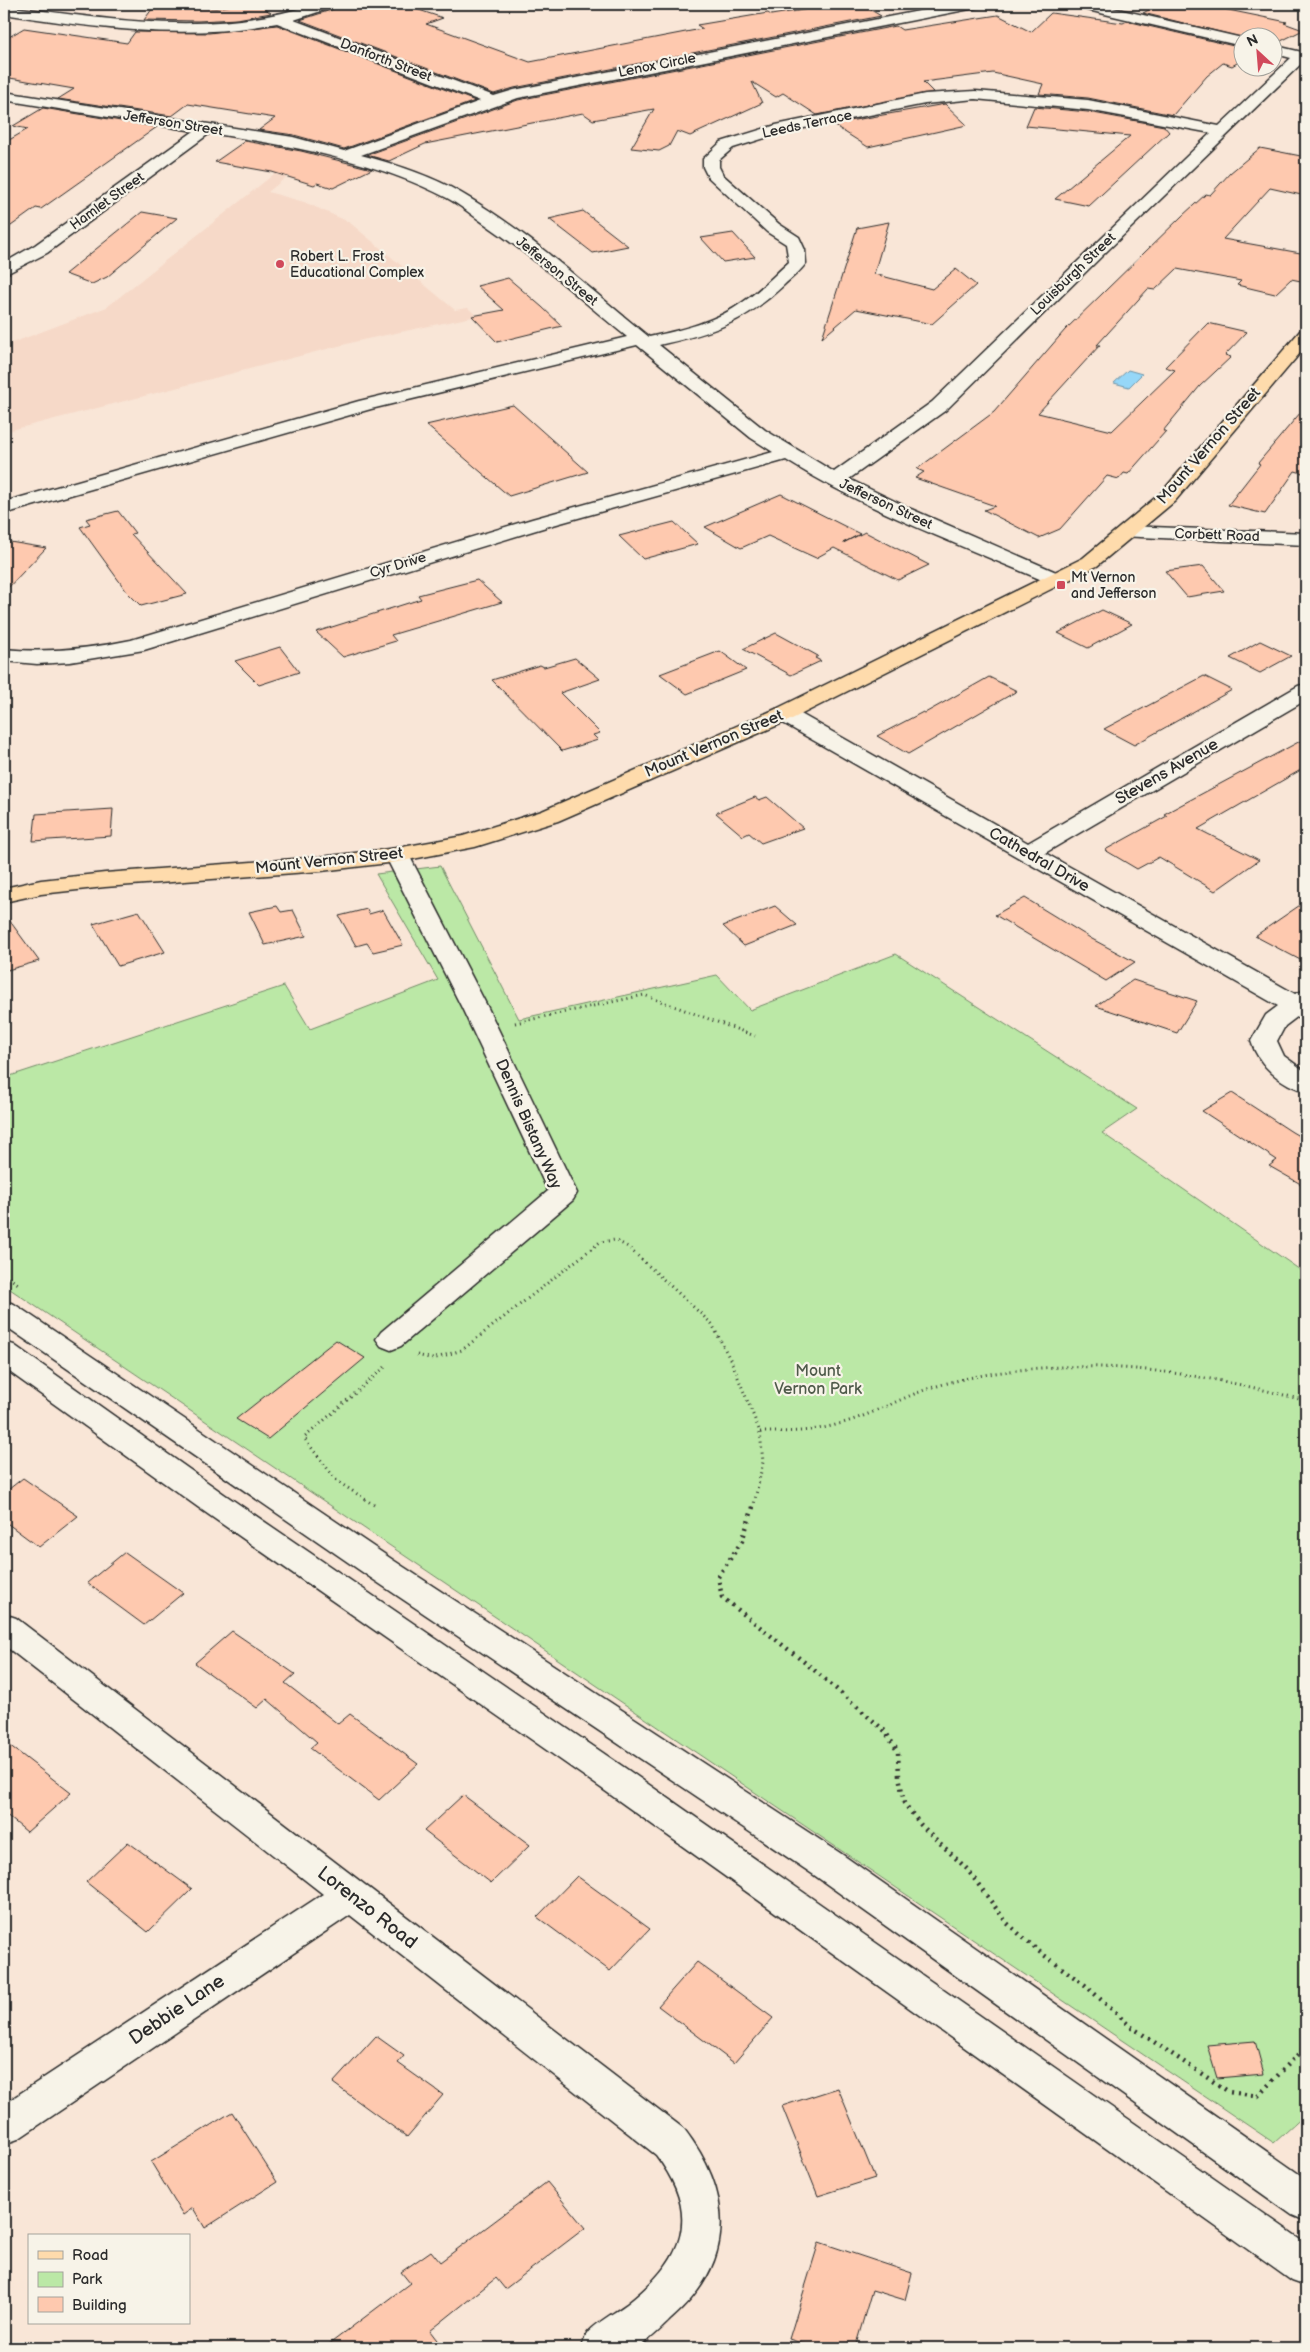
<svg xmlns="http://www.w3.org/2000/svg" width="1310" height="2352" font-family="'Balsamiq Sans',sans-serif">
<rect width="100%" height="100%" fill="#f9e6d7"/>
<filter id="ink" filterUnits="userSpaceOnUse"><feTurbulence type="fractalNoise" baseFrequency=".02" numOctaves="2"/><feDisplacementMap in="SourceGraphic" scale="10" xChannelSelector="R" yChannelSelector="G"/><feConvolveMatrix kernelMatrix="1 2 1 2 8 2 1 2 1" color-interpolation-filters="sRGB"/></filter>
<g filter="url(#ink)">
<path fill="#f6d9c8" d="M298,155l12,3 -42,34 36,10 45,20 106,88 13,-2 9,8 -115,24 -358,92v-86l103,-39z"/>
<path fill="#bbe8a6" stroke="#738a68" d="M440,866l79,153 198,-44 33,35 146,-56 241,155 -35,24 204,141v840l-32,29 -1270,-858v-207l280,-92 26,43 128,-49 -62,-106z"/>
<path fill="#96d7f8" stroke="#6b92a6" d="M1128,370l14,4 -13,13 -15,-4z"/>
<path fill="#fec9af" stroke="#2b2b2b" d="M239,4h20l12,9 -34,6 -39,2 -54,-1 11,-15 61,3z
M337,4h64l42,14 -17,6 104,38 166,-32 7,-1 -6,-4 71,-12 3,2 70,-11h20l20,12 -367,72 -20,6 -194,-74 34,-11z
M1160,4h39l88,18 -3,1 19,7 -28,14 -3,-1v-5h-28l-101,-25z
M1051,13l72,10 4,-2 115,27v12l-10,6 -9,-3 -16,13 -34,39 -85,-17 -49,-4 4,-10 -50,-11 -70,9 10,10 -116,23 -34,-22 -7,4 -24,-15 10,21 -72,33 -13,-5 -8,15 -10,5 -28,-3 23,-39 -61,11 -10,-7 -158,31 -36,17 -22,-6 151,-55 378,-74 6,4 96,-15 33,17z
M277,25l198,76 -131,48 -50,-14 -35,-5 16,-12 -87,-14 -16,12 -114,-17 16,-10 -70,-12v-37l20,-12 103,15 8,-11 74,1z
M945,104l22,21 -99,22 -36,-23z
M1034,107l54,5 76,14 5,6 -80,74 -34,-7 75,-63 -104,-10z
M43,108l114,19 -116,82 -5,-1 -32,23v-88l24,-14 -15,-3z
M245,141l56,10 71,18 -39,19 -16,-5 -3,2 -42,-13 -57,-10z
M1260,148l46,9v39l-36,-8 -47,51 83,15v28l-15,-3 -16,15 -38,-9 4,-4 -64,-12 -22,21 -7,-1 -51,56h3l-62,68 74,18 63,-61 -10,-3 43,-44 39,9 -22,23 6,2 -31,29 -37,45h3l-38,43 -4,-1 -5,6 -12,-3 -47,53 -21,9 -55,-28 11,-4 -80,-28 9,-6 -7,-3 77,-57 71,-82 117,-114 24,-22 4,1 20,-22z
M583,211l45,35 -35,7 -44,-34z
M142,212l35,6 -70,59 -15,7 -27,-10z
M889,222l-15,52 58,15 24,-20 20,16 -44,39 -76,-15 -34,29 35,-110z
M733,233l22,24 -32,5 -22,-24z
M508,278l34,29 20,19 -65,16 -25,-26 32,-6 -27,-24z
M513,405l75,67 -79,24 -83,-71z
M1306,406v68l-11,-3 -30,43 -37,-9 32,-41 -2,-1z
M781,494l79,40 -17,9 22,-11 64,33 -31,15 -64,-32 -18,10 -48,-22 -27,12 -36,-21z
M118,511l17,22 -4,1 56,60 -46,12 -14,-14 -47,-65 10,-3 -4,-5z
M674,522l24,22 -55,15 -24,-23z
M4,541l42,7 -42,44z
M1203,566l21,25 -37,6 -22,-26z
M477,580l25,22 -111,33 5,6 -53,16 -27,-25 105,-33 -3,-4z
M1102,610l30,14 -44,24 -30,-15z
M776,633l42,23 -3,2 6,3 -30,14 -48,-26z
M1260,641l31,15 -31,17 -30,-15z
M280,647l19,25 -40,13 -24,-24z
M720,651l26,19 -59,24 -27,-20z
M575,658l25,21 -40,14 40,40 -7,2 5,5 -36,11 -70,-71 48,-15 4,2z
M1204,676l28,14 -98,55 -30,-16z
M989,677l28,14 -109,63 -31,-18 46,-24 2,1z
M1306,738v29l-108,62 61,31 -44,31 -56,-34 -22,12 -32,-19 62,-34 -3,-2z
M755,797l4,3 8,-3 36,31 -42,15 -12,-10 -6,3 -27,-23z
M113,809l-2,27 -78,5 3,-27z
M1025,898l67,41 43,23 -29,19 -111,-66z
M1306,901v62l-51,-27z
M277,906l4,6 12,-2 13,26 -41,9 -16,-33z
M775,906l22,19 -53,21 -21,-20z
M367,909l2,5 14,-4 20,35 -30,7 -6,-9 -11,3 -17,-30z
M139,911l26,41 -47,14 -25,-42z
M4,913l35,48 -35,10z
M1133,980l64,21 -20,32 -81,-27z
M1232,1093l60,39 12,7 2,-2v50l-37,-21 8,-6 -75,-49z
M336,1340l29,18 -97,81 -32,-20z
M23,1478l55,38 -39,31 -35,-26v-28z
M125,1552l58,41 -39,32 -57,-42z
M232,1631l63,43 -10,9 53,41 12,-10 68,50 -39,36 -69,-52 7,-6 -50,-43 -10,9 -62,-45z
M4,1741l67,52 -44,39 -23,-19z
M463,1795l67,50 -39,38 -67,-52z
M128,1842l64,47 -44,43 -62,-50z
M577,1876l73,53 -40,42 -73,-54z
M697,1962l76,56 -39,45 -76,-57z
M376,2036l28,20 -6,7 45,32 -36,42 -74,-54z
M1255,2041l9,33 -47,4 -10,-33z
M838,2088l37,90 -57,18 -36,-90z
M232,2112l45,70 -72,46 -12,-20 -10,7 -32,-53z
M547,2182l38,46 -80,61 -9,-11 -66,53 13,17h-119l86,-65 -9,-11 30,-21 9,11z
M819,2242l93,31 -7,27 -33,-10 -17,58h-39l-27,-9z"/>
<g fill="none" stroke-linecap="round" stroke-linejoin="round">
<defs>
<path id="minor" d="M315,4h20l-2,3 -39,13 200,76 20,-6 441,-86h27l-2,3 -5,1 -457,90 -157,57c34,9 69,20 100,38 68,39 127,95 188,144 32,-7 67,-15 94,-35 17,-11 31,-27 46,-40l-3,-18 -19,-12 -59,-55 -5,-10v-8l18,-17 55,-17 149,-31 50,-3 113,9 131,26 72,-68 -19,-5v-8l34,8v8h-2l-196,189 -162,160 -97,69 62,30 152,66 3,4 -3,4 -7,2 -7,-2c-88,-38 -182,-72 -263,-123l-240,67 -402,123 -74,12 -33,2 -33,-3v-12c43,4 85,0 127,-9l401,-121 241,-67 -22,-14 -114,-93 -266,64 -367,105v-12l355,-101 268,-64c-47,-38 -92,-79 -142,-113 -13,-9 -25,-19 -38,-26 -73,-38 -156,-52 -237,-65l-163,120 -43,22v-12l31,-18 159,-114 -190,-31v-8l289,45 51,14 136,-50 -203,-78c-91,18 -182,5 -273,-9v-8c107,13 205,32 311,-2zM975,99l113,11 123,23 -279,269 -98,70 -69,-42 -106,-85c53,-12 85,-22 125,-60 7,-7 17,-14 22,-22l-1,-13 -6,-13 -20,-13 -56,-49 -4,-8v-7l14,-12 51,-16 141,-28z
M1072,4h24l146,34v8l-163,-38z
M1127,526l179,7v12l-186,-9 -3,-4 3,-4z
M1306,684v16l-261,153 250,141 11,-4v20l-21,16 -8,15 7,15 22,16v19c-25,-6 -47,-25 -55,-50l15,-26 12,-9 -502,-287 -3,-5 3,-5 8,-2 8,2 236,134 270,-157z
M397,848l8,2 4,5 79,153 89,185 -4,7 -172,146 -10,4 -10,-4 -5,-7 5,-7 167,-141 -86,-183 -77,-153 4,-5z
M4,1301l10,3 379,256 447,293 466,326v42l-14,-6 -478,-340 -443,-297 -367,-253z
M4,1342l10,3 210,149 401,274 681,475v43l-14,-5 -691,-493 -399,-278 -198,-142z
M4,1614l12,4 668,511c50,65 52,134 -13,190 -8,8 -25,25 -36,29 -8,3 -42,0 -53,0 1,-4 3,-10 5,-14 7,-10 29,-22 40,-30 56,-44 76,-87 29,-149l-306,-240 -332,224 -14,5v-40l319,-210 -319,-249z"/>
<path id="major" d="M1306,330v16l-131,155 -78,65 -305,153 -234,102 -83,26 -78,15 -76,9 -216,16 -64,7 -37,8v-14l37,-8 64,-7 216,-16 76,-9 66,-12 79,-25 234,-102 307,-151 78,-65 139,-162z"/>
</defs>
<use href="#minor" stroke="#2b2b2b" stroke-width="3"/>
<use href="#major" stroke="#2b2b2b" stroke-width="3"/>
<path stroke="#2b2b2b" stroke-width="3" stroke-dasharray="1 4" stroke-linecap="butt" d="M515,1023l129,-28 111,41
M4,1275l16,10
M417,1355l16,4 29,-9 138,-108 15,-2 13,7 84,77 21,41 27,67 3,30 -10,47
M760,1432c27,0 53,0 79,-8 34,-9 64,-28 98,-38 120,-35 251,-18 369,15
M374,1505l-37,-24 -33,-43 81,-71"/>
<path stroke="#2b2b2b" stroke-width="4.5" stroke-dasharray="2 5" stroke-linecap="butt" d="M753,1507l-11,34 -24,36 4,20 91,72 72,62 13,21 1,24 5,27 17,22 46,44 40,54 30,27 48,35 45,41 99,66 29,4 48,-50"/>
<use href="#minor" fill="#f7f3e8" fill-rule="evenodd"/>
<use href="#major" fill="#fedbac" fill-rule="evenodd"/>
</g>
</g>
<g fill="#d1495b" stroke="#f7f3e8" stroke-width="2">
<circle cx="280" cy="264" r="5"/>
<rect x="1056" y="580" width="10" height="10" rx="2.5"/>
</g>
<g text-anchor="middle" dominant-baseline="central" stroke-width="4.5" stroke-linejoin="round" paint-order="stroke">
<g font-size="14" fill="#2b2b2b" stroke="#f7f3e8">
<text transform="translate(386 60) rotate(21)">Danforth Street</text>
<text transform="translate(657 65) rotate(-11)">Lenox Circle</text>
<text transform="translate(173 123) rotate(9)">Jefferson Street</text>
<text transform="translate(807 124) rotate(-12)">Leeds Terrace</text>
<text transform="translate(107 201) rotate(-36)">Hamlet Street</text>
<text transform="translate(557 271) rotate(39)">Jefferson Street</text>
<text transform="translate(1073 274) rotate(-44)">Louisburgh Street</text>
<text transform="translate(886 504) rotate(25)">Jefferson Street</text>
<text transform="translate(1217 535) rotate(2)">Corbett Road</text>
<text transform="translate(398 565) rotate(-17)">Cyr Drive</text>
</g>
<g font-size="14" fill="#2b2b2b" stroke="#f7f3e8" text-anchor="start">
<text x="290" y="256">Robert L. Frost<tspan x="290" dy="16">Educational Complex</tspan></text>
<text x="1071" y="577">Mt Vernon<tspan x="1071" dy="16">and Jefferson</tspan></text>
</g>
<g font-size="16" fill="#2b2b2b" stroke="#f7f3e8">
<text transform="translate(1209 446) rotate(-49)">Mount Vernon Street</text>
<text transform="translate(714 744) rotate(-23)">Mount Vernon Street</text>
<text transform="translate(1167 772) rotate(-30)">Stevens Avenue</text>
<text transform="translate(1039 860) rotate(30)">Cathedral Drive</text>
<text transform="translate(329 861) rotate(-6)">Mount Vernon Street</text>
<text transform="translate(528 1124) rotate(66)">Dennis Bistany Way</text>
</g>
<g font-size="16" fill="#4f5a4a" stroke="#f7f3e8">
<text x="818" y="1371">Mount<tspan x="818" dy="18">Vernon Park</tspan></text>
</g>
<g font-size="19" fill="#2b2b2b" stroke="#f7f3e8">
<text transform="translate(367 1908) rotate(38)">Lorenzo Road</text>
<text transform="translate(177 2010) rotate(-34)">Debbie Lane</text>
</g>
</g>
<rect width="1310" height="2352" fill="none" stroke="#f7f3e8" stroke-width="20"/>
<rect x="10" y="10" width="1290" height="2332" fill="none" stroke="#2b2b2b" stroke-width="2" filter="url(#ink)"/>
<rect x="28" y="2234" width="162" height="90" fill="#f7f3e8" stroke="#a5a39c"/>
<rect x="38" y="2251" width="25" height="8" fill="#fedbac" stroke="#a5a39c"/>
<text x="72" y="2260" font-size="15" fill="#2b2b2b">Road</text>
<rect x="38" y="2272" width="25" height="15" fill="#bbe8a6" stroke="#a5a39c"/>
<text x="72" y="2284" font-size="15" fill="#2b2b2b">Park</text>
<rect x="38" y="2297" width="25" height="15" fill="#fec9af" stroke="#a5a39c"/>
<text x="72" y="2310" font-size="15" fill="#2b2b2b">Building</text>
<g transform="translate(1258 52) rotate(334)"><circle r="24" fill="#f7f3e8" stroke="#a5a39c"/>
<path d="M0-4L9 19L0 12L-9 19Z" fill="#d1495b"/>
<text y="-8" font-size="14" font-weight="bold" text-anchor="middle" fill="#2b2b2b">N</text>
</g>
</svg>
